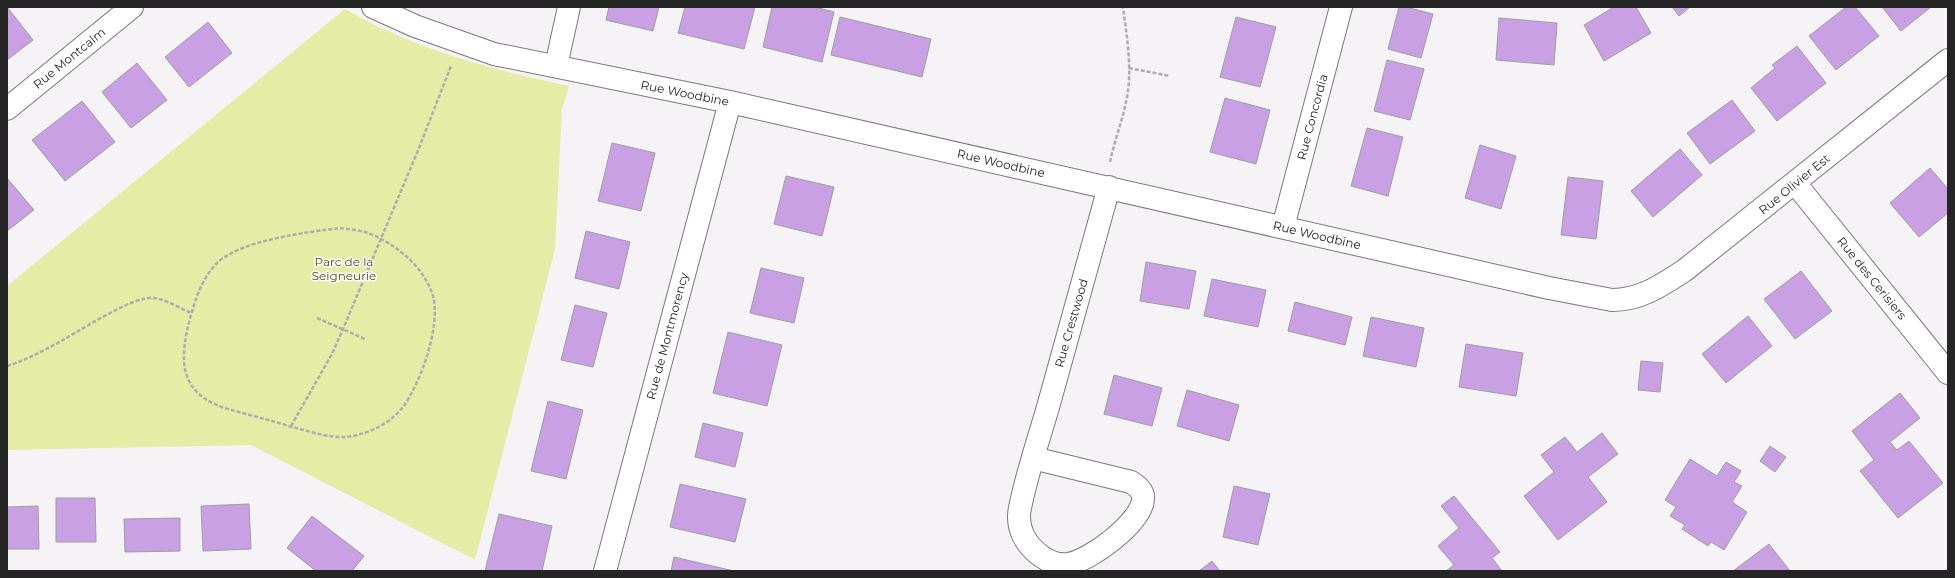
<svg xmlns="http://www.w3.org/2000/svg" width="1955" height="578" font-family="Montserrat,sans-serif">
<rect width="100%" height="100%" fill="#f5f3f6"/>
<path fill="#e4eca6" d="M345,9c71,41 145,60 224,77l-7,23 -7,140 -80,311 -224,-115 -244,5v-164z"/>
<path fill="#caa0e5" stroke="#9e9d9f" d="M7,7l26,33 -26,20z
M609,7h50l-6,24 -47,-11z
M685,7h70l-11,42 -66,-16z
M772,7h43l19,5 -12,50 -59,-15z
M1399,7h7l27,7 -12,44 -33,-9z
M1614,7h22l15,26 -47,28 -20,-36z
M1672,7h18l-11,9z
M1846,7h9l24,29 -43,34 -27,-34z
M1882,7h49l-30,24z
M840,17l91,22 -9,38 -91,-22z
M1236,17l40,10 -16,60 -40,-10z
M1499,18l58,5 -3,42 -58,-5z
M208,22l24,31 -43,34 -24,-30z
M1797,46l29,37 -49,38 -26,-33 24,-20 -3,-3z
M1387,60l37,9 -14,51 -36,-9z
M137,63l30,37 -36,28 -29,-36z
M1225,98l45,12 -14,54 -46,-12z
M1732,100l23,31 -45,33 -23,-31z
M82,101l33,41 -50,39 -33,-41z
M1367,128l36,9 -15,59 -37,-10z
M612,143l43,10 -14,58 -43,-10z
M1480,145l36,11 -15,53 -36,-11z
M1680,149l22,26 -49,42 -22,-26z
M1930,168l18,21v24l-29,24 -29,-34z
M786,176l48,11 -12,49 -48,-12z
M1568,177l35,4 -7,58 -35,-4z
M7,178l27,32 -27,21z
M586,231l44,11 -11,47 -44,-11z
M1146,262l50,9 -7,38 -49,-8z
M761,268l43,10 -10,45 -44,-10z
M1801,271l31,40 -37,28 -31,-40z
M1212,279l54,11 -8,37 -54,-11z
M1295,302l57,15 -7,28 -57,-14z
M575,305l32,8 -14,54 -32,-7z
M1748,316l24,30 -46,37 -24,-29z
M1371,317l53,11 -8,39 -53,-11z
M728,332l54,13 -15,61 -54,-13z
M1466,344l57,9 -7,43 -57,-9z
M1641,361l22,2 -3,29 -22,-2z
M1114,375l48,13 -10,38 -48,-12z
M1187,390l52,15 -10,36 -52,-15z
M1900,393l20,25 -30,24 7,8 12,-9 34,42 -45,35 -38,-47 14,-11 -22,-29z
M548,401l35,9 -17,69 -35,-8z
M703,423l40,10 -8,34 -40,-10z
M1602,433l16,21 -30,23 19,25 -49,38 -34,-44 30,-24 -13,-17 24,-18 12,15z
M1770,446l16,11 -11,15 -15,-11z
M1690,459l27,17 9,-14 15,9 -7,11 8,4 -10,16 15,10 -23,38 -13,-8 -3,4 -26,-17 3,-4 -15,-9 6,-9 -11,-7z
M680,484l66,15 -11,43 -65,-15z
M1234,486l36,8 -12,51 -35,-8z
M1454,496l46,56 -8,6 10,13h-56l8,-6 -16,-19 21,-18 -18,-22z
M56,498h39l1,44h-40z
M249,504l2,45 -48,2 -2,-45z
M38,506l1,43h-32v-42z
M499,514l53,12 -10,45h-57z
M312,516l52,40 -12,15h-36l-29,-23z
M180,518v33l-55,1 -1,-33z
M1769,544l21,27h-57z
M674,557l60,14h-63z
M1212,561l8,10h-21z"/>
<g fill="none" stroke-linecap="round" stroke-linejoin="round">
<defs>
<path id="minor" d="M373,7l42,19 79,28 236,48 819,186 63,12c29,0 50,-15 73,-30l263,-210
M556,66l13,-59
M7,109l125,-102
M1795,183l153,190
M1283,227l58,-220
M1033,458l98,24c6,4 13,9 12,17 -1,23 -53,62 -75,65 -18,3 -38,-14 -45,-29 -4,-9 -5,-18 -3,-27 7,-36 20,-72 30,-108 19,-71 39,-142 59,-213
M605,571l125,-469"/>
</defs>
<use href="#minor" stroke="#7a787b" stroke-width="24"/>
<path stroke="#adacae" stroke-width="2.5" stroke-dasharray="4 2" stroke-linecap="butt" d="M1129,68l41,8
M1110,162c4,-20 12,-40 16,-60 7,-30 1,-64 -3,-95
M340,228c8,1 17,2 25,4 29,10 59,34 68,64 8,30 -12,86 -30,111 -13,17 -37,28 -57,30 -18,1 -37,-6 -54,-10 -22,-7 -43,-12 -64,-18 -51,-15 -49,-51 -37,-94 5,-18 12,-38 26,-52 24,-23 91,-31 123,-35z
M317,318l48,21
M7,366c16,-5 30,-12 45,-20 22,-11 80,-51 102,-48 13,2 26,10 37,15
M291,426l41,-72 11,-25 74,-176 34,-87"/>
<use href="#minor" stroke="#fff" stroke-width="22"/>
</g>
<g text-anchor="middle" dominant-baseline="central" stroke-width="3" stroke-linejoin="round" paint-order="stroke">
<g font-size="12" fill="#252526" stroke="#fff">
<text transform="translate(69 58) rotate(-39)">Rue Montcalm</text>
<text transform="translate(685 93) rotate(11)">Rue Woodbine</text>
<text transform="translate(1312 117) rotate(-75)">Rue Concordia</text>
<text transform="translate(1001 163) rotate(13)">Rue Woodbine</text>
<text transform="translate(1794 184) rotate(-39)">Rue Olivier Est</text>
<text transform="translate(1317 235) rotate(13)">Rue Woodbine</text>
<text transform="translate(1872 278) rotate(51)">Rue des Cerisiers</text>
<text transform="translate(1071 323) rotate(-74)">Rue Crestwood</text>
<text transform="translate(667 336) rotate(-75)">Rue de Montmorency</text>
</g>
<g font-size="12" fill="#4b4f11" stroke="#fff">
<text x="344" y="261">Parc de la<tspan x="344" dy="14">Seigneurie</tspan></text>
</g>
</g>
<rect width="1955" height="578" fill="none" stroke="#252526" stroke-width="16"/>
</svg>
